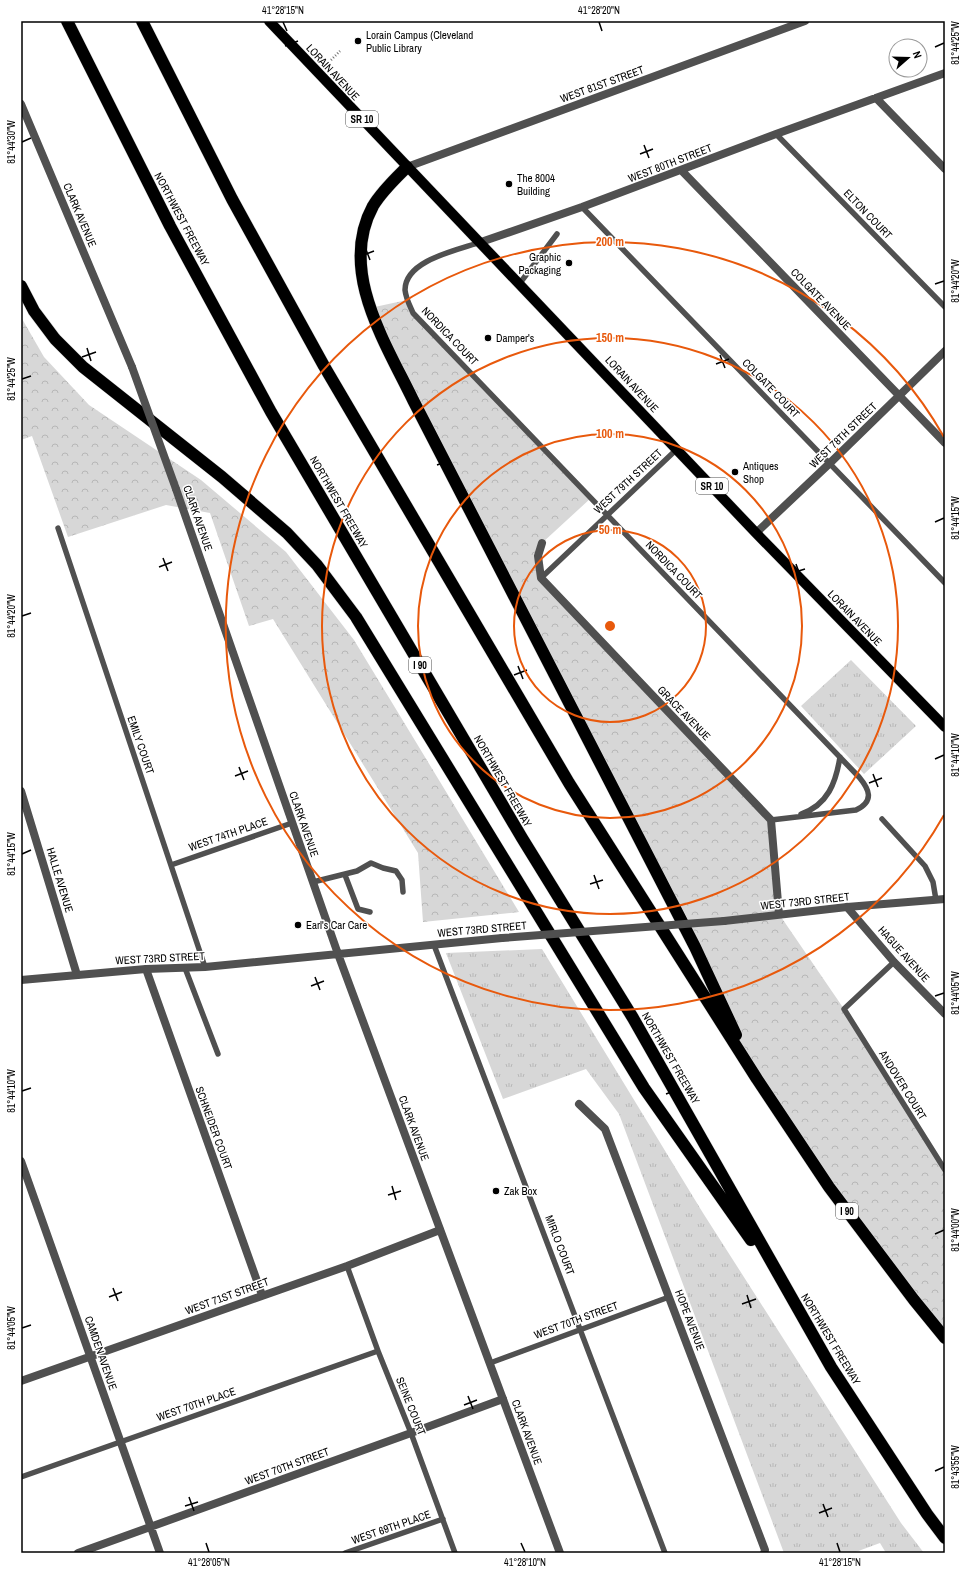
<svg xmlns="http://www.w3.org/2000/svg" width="966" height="1574" font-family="'Archivo Narrow',sans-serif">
<defs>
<pattern id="grass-tufts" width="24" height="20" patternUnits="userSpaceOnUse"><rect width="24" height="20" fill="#d7d7d7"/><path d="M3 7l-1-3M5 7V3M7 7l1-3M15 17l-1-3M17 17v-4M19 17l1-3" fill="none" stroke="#b7b7b7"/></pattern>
<pattern id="forest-crowns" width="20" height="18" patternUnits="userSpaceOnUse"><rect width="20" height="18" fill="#d7d7d7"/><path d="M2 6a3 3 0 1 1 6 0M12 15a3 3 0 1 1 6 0" fill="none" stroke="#b7b7b7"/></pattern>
</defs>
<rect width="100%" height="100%" fill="#fff"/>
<path fill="url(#grass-tufts)" d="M851,660l65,66 -52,48 -63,-68z
M542,949l161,264 198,310 23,30h-38l-6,-10 -27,10h-69l-165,-439 -33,-45 -83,30 -57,-146z"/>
<path fill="url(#forest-crowns)" d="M407,300l6,13 178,185 -49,45 -1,35 230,242 8,94 65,95 101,161v168l-188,-259 -387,-771z
M21,317l23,40 45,48 112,75 85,72 68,88 165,272 -96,10 -5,-69 -145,-234 -24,7 -39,-113 -44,-8 -98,32 -36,-101 -11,4z"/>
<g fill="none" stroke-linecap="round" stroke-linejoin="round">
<defs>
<path id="primary" d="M269,21l487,512 189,194"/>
<path id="motorway" d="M67,21l103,205 101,186 251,426 111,180 198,349 96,147 18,24
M142,21l90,178 92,167 245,417 188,296 72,108 85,113 31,38
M407,167c-12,12 -25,24 -34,39 -35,64 12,136 40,194l282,547 41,88
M21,286l13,25 21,28 28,28 139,110 65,56 30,32 39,52 288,471 107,152"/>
</defs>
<use href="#primary" stroke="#dbdbdb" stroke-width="11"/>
<use href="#motorway" stroke="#dbdbdb" stroke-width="13"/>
<path stroke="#727272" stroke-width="2.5" stroke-dasharray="1 2" stroke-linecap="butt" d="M331,60l9,-9"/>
<path stroke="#505050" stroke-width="5.5" d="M776,134l169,173
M582,207l363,376
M481,242c-23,8 -76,18 -76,48 1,9 5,16 8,23l446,464c10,12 16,24 -3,33l-85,10
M520,283l37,-49
M58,528l147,439
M541,578l136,-129
M801,814c27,-9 35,-32 39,-57
M882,819l43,47 8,16 3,18
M171,865l121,-42
M345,875l13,34 12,3
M313,882l44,-11 14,-8 12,5 13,3 6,9 1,12
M434,945l231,608
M894,962l-50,47 101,161
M185,968l33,86
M347,1266l31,85 33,82 44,120
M490,1363l179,-66
M21,1477l357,-126
M345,1553l98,-34"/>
<path stroke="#505050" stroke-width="8" d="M876,98l69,71
M407,167l398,-146
M682,171l263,272
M481,242l101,-35 194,-73 169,-61
M756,533l74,-70 115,-112
M542,543l-4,13 3,22 230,242 8,94
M21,791l56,184
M847,907l47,55 51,52
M146,969l116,326
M579,1104l26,25 160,421 -1,3
M21,1161l139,392
M21,1381l326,-115 93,-36
M78,1553l333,-120 92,-34"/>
<path stroke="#505050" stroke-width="8" d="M21,104l111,263
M176,489l162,465 222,599
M724,921l123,-14 98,-8
M21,980l125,-11 59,-2 297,-29"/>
<use href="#primary" stroke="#000" stroke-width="10"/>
<use href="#motorway" stroke="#000" stroke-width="12"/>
<path stroke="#505050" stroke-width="8" d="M132,367l44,122
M502,938l222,-17"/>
</g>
<path fill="none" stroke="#000" stroke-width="1.5" d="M283,22l4,9M599,22l3,9M289,37l5,13M285,46l13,-5M935,47l9,-4M22,142l9,-4M644,145l5,13M640,154l13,-5M365,247l5,13M361,256l13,-5M935,284l9,-3M87,348l4,13M720,355l5,13M82,357l14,-5M716,364l13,-5M22,379l9,-3M442,456l4,13M437,465l13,-5M935,522l9,-4M163,558l5,13M796,564l5,14M159,567l13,-5M792,573l13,-4M22,616l9,-3M518,666l5,13M514,675l13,-5M935,759l9,-4M239,767l5,13M873,774l5,13M235,776l13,-5M869,783l13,-5M22,854l9,-4M594,875l5,14M590,884l13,-4M315,977l5,13M311,986l13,-5M935,996l9,-3M670,1085l5,13M22,1091l9,-3M666,1094l13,-5M392,1186l4,14M388,1195l13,-4M935,1234l9,-4M113,1288l5,13M747,1295l4,13M109,1297l13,-5M742,1304l14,-5M22,1328l9,-3M468,1396l5,13M464,1405l13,-5M935,1471l9,-4M189,1497l5,14M823,1504l5,13M185,1506l13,-4M819,1513l13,-5M206,1543l3,9M521,1543l4,9M837,1543l3,9"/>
<g fill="none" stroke="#e8590c" stroke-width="2">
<circle cx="610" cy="626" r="96"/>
<circle cx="610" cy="626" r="192"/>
<circle cx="610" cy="626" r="288"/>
<path d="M944 815A384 384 0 1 1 944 437"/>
</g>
<g fill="#000" stroke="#fff" stroke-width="1.5">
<circle cx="358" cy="41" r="4"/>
<circle cx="509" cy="184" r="4"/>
<circle cx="569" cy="263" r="4"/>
<circle cx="488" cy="338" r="4"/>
<circle cx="735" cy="472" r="4"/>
<circle cx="298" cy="925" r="4"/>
<circle cx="496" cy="1191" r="4"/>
</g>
<g text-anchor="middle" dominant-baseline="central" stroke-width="3" stroke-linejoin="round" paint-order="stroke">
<g fill="#fff" stroke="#4c4c4c" stroke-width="1">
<rect x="346" y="111" width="32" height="16" rx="3"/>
<rect x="696" y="478" width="32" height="16" rx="3"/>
<rect x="409" y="657" width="22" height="16" rx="3"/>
<rect x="836" y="1203" width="22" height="16" rx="3"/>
</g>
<g font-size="10" font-weight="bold" fill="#000">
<text x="362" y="119">SR 10</text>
<text x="712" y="486">SR 10</text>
<text x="420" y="665">I 90</text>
<text x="847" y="1211">I 90</text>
</g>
<g font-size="11" fill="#000" stroke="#fff" text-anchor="start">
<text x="366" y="35">Lorain Campus (Cleveland<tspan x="366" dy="13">Public Library</tspan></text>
<text x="517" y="178">The 8004<tspan x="517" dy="13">Building</tspan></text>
<text x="561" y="257" text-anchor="end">Graphic<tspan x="561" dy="13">Packaging</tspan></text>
<text x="496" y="338">Damper's</text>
<text x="743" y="466">Antiques<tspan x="743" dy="13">Shop</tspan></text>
<text x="306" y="925">Earl's Car Care</text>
<text x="504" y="1191">Zak Box</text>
</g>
<g font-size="11" fill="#000" stroke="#fff">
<text transform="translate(333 72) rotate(47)">LORAIN AVENUE</text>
<text transform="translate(602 84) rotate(-20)">WEST 81ST STREET</text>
<text transform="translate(670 163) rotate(-21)">WEST 80TH STREET</text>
<text transform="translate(868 214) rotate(46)">ELTON COURT</text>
<text transform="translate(80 215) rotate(67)">CLARK AVENUE</text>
<text transform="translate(182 219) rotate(62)">NORTHWEST FREEWAY</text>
<text transform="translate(821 299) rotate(46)">COLGATE AVENUE</text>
<text transform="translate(450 336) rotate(46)">NORDICA COURT</text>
<text transform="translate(632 384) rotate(47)">LORAIN AVENUE</text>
<text transform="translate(771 388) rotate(46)">COLGATE COURT</text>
<text transform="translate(843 435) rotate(-44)">WEST 78TH STREET</text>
<text transform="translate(628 481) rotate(-43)">WEST 79TH STREET</text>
<text transform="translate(339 502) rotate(60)">NORTHWEST FREEWAY</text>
<text transform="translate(198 518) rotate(71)">CLARK AVENUE</text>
<text transform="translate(674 570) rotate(46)">NORDICA COURT</text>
<text transform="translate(855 618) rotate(46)">LORAIN AVENUE</text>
<text transform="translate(684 713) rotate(46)">GRACE AVENUE</text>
<text transform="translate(141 745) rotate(71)">EMILY COURT</text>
<text transform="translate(503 781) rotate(60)">NORTHWEST FREEWAY</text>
<text transform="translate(304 824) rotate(71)">CLARK AVENUE</text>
<text transform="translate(228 834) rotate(-19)">WEST 74TH PLACE</text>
<text transform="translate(60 880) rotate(73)">HALLE AVENUE</text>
<text transform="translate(805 901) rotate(-6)">WEST 73RD STREET</text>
<text transform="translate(482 929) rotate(-5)">WEST 73RD STREET</text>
<text transform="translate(904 954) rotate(48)">HAGUE AVENUE</text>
<text transform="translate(160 958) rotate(-3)">WEST 73RD STREET</text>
<text transform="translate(671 1058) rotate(60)">NORTHWEST FREEWAY</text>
<text transform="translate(903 1085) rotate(58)">ANDOVER COURT</text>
<text transform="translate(214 1128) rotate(70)">SCHNEIDER COURT</text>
<text transform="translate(414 1128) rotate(70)">CLARK AVENUE</text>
<text transform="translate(560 1245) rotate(69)">MIRLO COURT</text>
<text transform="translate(227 1296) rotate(-20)">WEST 71ST STREET</text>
<text transform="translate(576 1320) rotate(-20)">WEST 70TH STREET</text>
<text transform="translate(690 1320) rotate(69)">HOPE AVENUE</text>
<text transform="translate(831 1339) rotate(59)">NORTHWEST FREEWAY</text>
<text transform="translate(101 1353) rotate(71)">CAMDEN AVENUE</text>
<text transform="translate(196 1404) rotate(-19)">WEST 70TH PLACE</text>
<text transform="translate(411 1406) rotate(68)">SEINE COURT</text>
<text transform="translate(527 1432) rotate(70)">CLARK AVENUE</text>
<text transform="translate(287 1466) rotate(-20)">WEST 70TH STREET</text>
<text transform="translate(391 1527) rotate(-19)">WEST 69TH PLACE</text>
</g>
</g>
<circle cx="610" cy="626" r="6" fill="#e8590c" stroke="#fff" stroke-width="2"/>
<g font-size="12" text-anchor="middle" font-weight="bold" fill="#e8590c" stroke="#fff" stroke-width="3" stroke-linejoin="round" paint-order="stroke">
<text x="610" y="246">200 m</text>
<text x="610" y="342">150 m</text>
<text x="610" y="438">100 m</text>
<text x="610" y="534">50 m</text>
</g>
<rect width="966" height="1574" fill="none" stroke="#ffffff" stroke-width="44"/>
<g transform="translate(908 58) rotate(70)"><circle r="19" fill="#ffffff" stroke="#999999"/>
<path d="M0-3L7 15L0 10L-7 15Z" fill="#000000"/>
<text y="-6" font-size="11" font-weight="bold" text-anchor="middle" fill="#000000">N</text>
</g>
<rect x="22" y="22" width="922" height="1530" fill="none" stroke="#000" stroke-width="1.5"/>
<g font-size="10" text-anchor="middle" fill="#000">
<text x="283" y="14">41°28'15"N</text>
<text x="599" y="14">41°28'20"N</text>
<text transform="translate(955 43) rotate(-90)" y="4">81°44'25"W</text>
<text transform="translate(11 142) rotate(-90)" y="4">81°44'30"W</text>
<text transform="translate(955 281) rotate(-90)" y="4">81°44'20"W</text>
<text transform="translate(11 379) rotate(-90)" y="4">81°44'25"W</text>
<text transform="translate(955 518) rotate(-90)" y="4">81°44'15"W</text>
<text transform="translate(11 616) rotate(-90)" y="4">81°44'20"W</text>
<text transform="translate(955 755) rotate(-90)" y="4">81°44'10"W</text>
<text transform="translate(11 854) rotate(-90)" y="4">81°44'15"W</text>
<text transform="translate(955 993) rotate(-90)" y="4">81°44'05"W</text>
<text transform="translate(11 1091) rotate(-90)" y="4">81°44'10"W</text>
<text transform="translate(955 1230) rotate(-90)" y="4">81°44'00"W</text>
<text transform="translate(11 1328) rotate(-90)" y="4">81°44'05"W</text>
<text transform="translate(955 1467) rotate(-90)" y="4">81°43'55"W</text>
<text x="209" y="1566">41°28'05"N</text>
<text x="525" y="1566">41°28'10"N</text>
<text x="840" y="1566">41°28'15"N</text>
</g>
</svg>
